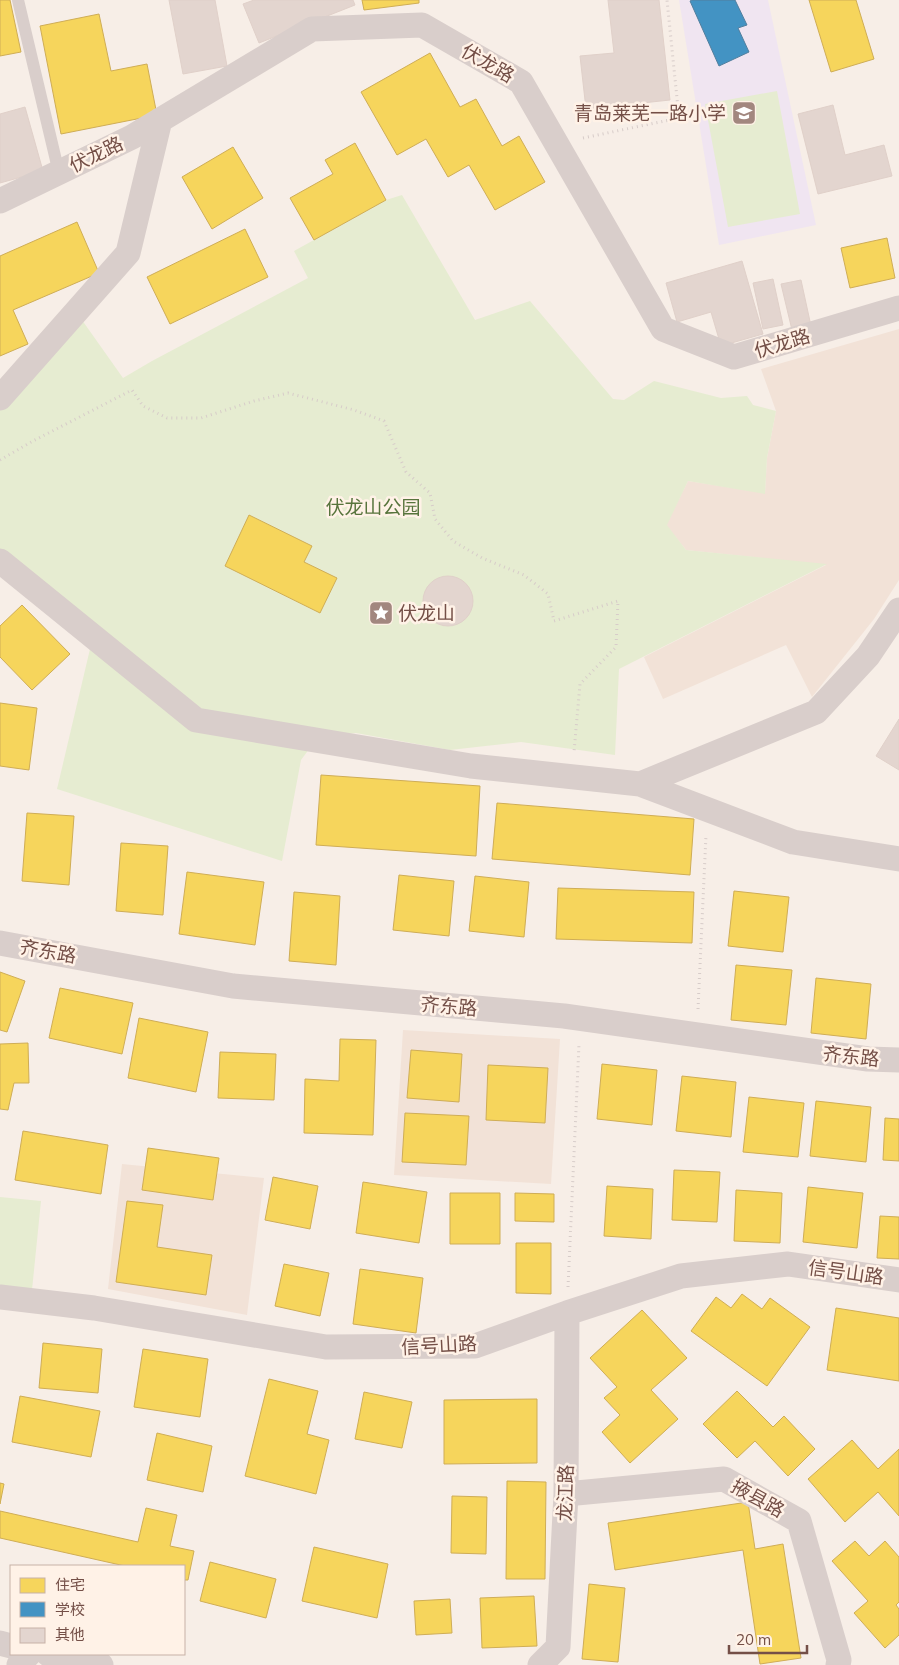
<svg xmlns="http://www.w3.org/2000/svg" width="899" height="1665" font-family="Mulish,'Noto Sans SC',sans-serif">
<rect width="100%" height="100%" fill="#f7eee7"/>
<path fill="#f2e2d7" d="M899,329v251l-25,39 -62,78 -26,-52 -123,54 -19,-42 182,-92 -140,-15 -20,-25 22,-44 77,12 2,-35 9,-47 -15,-42z
M403,1030l157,9 -9,145 -157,-9z
M122,1164l142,14 -17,137 -139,-26z"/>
<path fill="#f0e5f1" d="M679,0h89l48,225 -97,20z"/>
<path fill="#e6ecd1" d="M777,91l23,123 -72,13 -23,-123z
M402,195l73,125 55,-19 83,98 11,1 30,-19 67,17 26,-2 6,9 23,6 -9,47 -2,36 -77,-13 -21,44 19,25 141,14 -208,105 -4,86 -94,-13 -71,8 -94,-17 -38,4 -17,23 -19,101 -225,-72 33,-140 -90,-91v-150l77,-95 46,65 29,-17 156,-83 -14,-27 92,-51z
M0,1197l41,4 -9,89 -32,-4z"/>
<path fill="#f6d55c" stroke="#cfad56" d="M0,0h10l11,52 -21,4z
M362,0h57v3l-55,7z
M809,0h47l18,59 -43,13z
M99,14l12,57 36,-7 10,51 -96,19 -21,-108z
M430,53l30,54 16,-8 26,47 17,-10 26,46 -50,28 -26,-45 -21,12 -22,-38 -29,16 -36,-63z
M355,143l31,57 -72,40 -24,-42 43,-24 -8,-14z
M233,147l30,51 -51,31 -30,-52z
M77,222l22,51 -86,37 15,34 -28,12v-100z
M245,229l23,48 -98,47 -23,-47z
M887,238l8,40 -45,10 -9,-40z
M249,515l63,31 -8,16 33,16 -17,35 -95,-47z
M22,605l48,49 -38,36 -32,-33v-31z
M0,703l37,5 -8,62 -29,-4z
M321,775l159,11 -4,70 -160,-11z
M497,803l197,16 -4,56 -198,-16z
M27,813l47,3 -5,69 -47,-4z
M121,843l47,3 -5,69 -47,-4z
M187,872l77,10 -9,63 -76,-11z
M399,875l55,6 -5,55 -56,-6z
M475,876l54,6 -5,55 -55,-6z
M558,888l136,4 -2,51 -136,-4z
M734,891l55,6 -6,55 -55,-6z
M294,892l46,4 -4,69 -47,-4z
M736,965l56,5 -6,55 -55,-5z
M0,972l25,9 -18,51 -7,-2z
M816,978l55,6 -5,55 -55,-6z
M60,988l73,15 -11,51 -73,-16z
M139,1018l69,14 -12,60 -68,-14z
M340,1039l36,1 -3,95 -69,-2 1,-54 34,2z
M28,1043l1,40h-15l-6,27 -8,-1v-65z
M411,1050l51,4 -3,48 -52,-4z
M220,1052l56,2 -2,46 -56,-2z
M602,1064l55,6 -5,55 -55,-6z
M488,1065l60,3 -3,55 -59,-3z
M682,1076l54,6 -5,55 -55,-6z
M749,1097l55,6 -6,54 -55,-5z
M816,1101l55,6 -5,55 -56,-6z
M405,1113l64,3 -3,49 -64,-3z
M885,1118l14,1v42l-16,-1z
M23,1131l85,14 -7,49 -86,-14z
M148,1148l71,10 -6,42 -71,-10z
M674,1170l46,2 -3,50 -45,-2z
M273,1177l45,9 -8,43 -45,-9z
M363,1182l64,10 -8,51 -63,-10z
M607,1186l46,3 -2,50 -47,-3z
M808,1187l55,6 -6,55 -54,-6z
M736,1190l46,3 -2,50 -46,-2z
M450,1193h50v51h-50z
M515,1193l39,1v28l-39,-1z
M127,1201l36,4 -6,42 55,8 -6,40 -90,-13z
M880,1216l19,1v42l-22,-1z
M516,1243h35v51l-35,-1z
M284,1264l45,9 -9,43 -45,-10z
M360,1269l63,9 -7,55 -63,-9z
M742,1294l20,15 8,-11 40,29 -43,59 -76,-55 25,-34 15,11z
M836,1308l63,10v63l-72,-11z
M642,1310l45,48 -36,32 27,29 -48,44 -28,-31 18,-17 -16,-17 13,-11 -27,-29z
M43,1343l59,6 -4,44 -59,-5z
M143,1349l65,10 -8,58 -66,-10z
M269,1379l49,12 -11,43 22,6 -13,54 -71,-18z
M737,1391l36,36 11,-11 31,33 -27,27 -33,-35 -18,17 -34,-34z
M364,1392l48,10 -10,46 -47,-9z
M20,1396l80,15 -9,46 -79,-15z
M537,1399v64l-93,1v-64z
M157,1433l55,13 -9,46 -56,-12z
M852,1440l26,29 21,-20v67l-21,-24 -33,30 -37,-43z
M507,1481l39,1 -1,97h-39z
M0,1483l4,1 -4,20z
M452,1496l35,1 -1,57 -35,-1z
M748,1502l7,47 28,-5 18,114 -41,6 -17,-114 -128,20 -7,-47z
M146,1508l31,7 -7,31 24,5 -6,29h-4v-14h-59l-125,-28v-27l138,31z
M855,1541l14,15 16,-15 14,16v45l-3,3 3,4v26l-14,13 -31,-35 14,-12 -36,-40z
M314,1547l74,17 -11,54 -75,-17z
M210,1562l66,17 -10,39 -66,-17z
M589,1584l36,4 -7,74 -36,-3z
M534,1596l3,50 -55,2 -2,-50z
M450,1599l2,34 -36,2 -2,-34z"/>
<path fill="#4393c3" stroke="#527f9e" d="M692,0h43l12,25 -9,3 11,24 -30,14 -29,-65z"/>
<path fill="#e3d5cf" stroke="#e0d0c9" d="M169,0h46l12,66 -44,8z
M254,0h99l2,5 -96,38 -16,-39z
M608,0h51l11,100 -84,9 -6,-53 34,-3z
M833,105l12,50 39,-10 8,31 -74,18 -20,-80z
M25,107l18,64 -43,12v-69z
M742,261l21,73 -42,12 -10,-34 -34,10 -11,-39z
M773,279l10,46 -20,4 -10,-46z
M801,280l10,46 -19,4 -11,-46z
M423 601a25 25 0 1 1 50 0a25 25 0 1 1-50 0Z
M899,719v51l-23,-14z"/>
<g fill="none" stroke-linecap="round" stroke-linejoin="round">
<path stroke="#d7ccc9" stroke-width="3" stroke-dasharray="1 4" stroke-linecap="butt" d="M583,138l96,-20 -12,-118
M0,460l33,-19 99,-51 11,16 24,12h34l53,-17 34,-8 66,17 30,11 22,51 24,21 5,26 18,22 29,17 42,17 24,19 6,27 64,-20 -2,46 -36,37 -6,68
M698,1009l8,-174
M568,1287l11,-243"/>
<path stroke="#d9cecb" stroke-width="12" d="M18,0l41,173"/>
<path stroke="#d9cecb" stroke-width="25" d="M0,201l132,-64 180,-108 110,-4 99,57 142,247 71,28 165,-49
M0,398l128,-145 32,-133
M0,561l196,159 275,46 169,18 176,-72 52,-56 31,-46
M640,784l153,58 106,17
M0,943l233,43 331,30 304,43 31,1
M0,1297l94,11 232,39 149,-1 92,-33 114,-37 107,-12 111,16
M566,1494l158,-15 75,42 40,139 -1,5
M0,1643l11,3
M48,1654l53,11
M19,1665l10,-11
M540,1665l18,-18 8,-153 1,-181"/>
</g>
<defs>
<symbol id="school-square" viewBox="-11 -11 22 22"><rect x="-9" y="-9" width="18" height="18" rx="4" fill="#a2877f" stroke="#fff2e7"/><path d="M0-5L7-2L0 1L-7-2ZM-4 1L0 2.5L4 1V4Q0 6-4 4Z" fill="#fff"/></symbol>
<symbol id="sight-square" viewBox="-11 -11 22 22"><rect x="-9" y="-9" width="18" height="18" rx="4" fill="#a2877f" stroke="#fff2e7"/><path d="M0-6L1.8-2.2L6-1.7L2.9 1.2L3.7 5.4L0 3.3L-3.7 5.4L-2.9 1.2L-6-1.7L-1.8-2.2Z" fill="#fff"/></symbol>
</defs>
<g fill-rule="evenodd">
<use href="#school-square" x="730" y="99" width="28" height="28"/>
<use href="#sight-square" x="367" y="599" width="28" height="28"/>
</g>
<g text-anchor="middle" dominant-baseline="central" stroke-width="5" stroke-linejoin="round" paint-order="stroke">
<g font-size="19" fill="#744f47" stroke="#fff2e7">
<text transform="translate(488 63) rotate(30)">伏龙路</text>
<text transform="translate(96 154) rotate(-26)">伏龙路</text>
<text transform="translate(782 343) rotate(-17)">伏龙路</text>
<text transform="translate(48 951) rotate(10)">齐东路</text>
<text transform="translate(449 1006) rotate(5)">齐东路</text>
<text transform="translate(851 1056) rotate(6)">齐东路</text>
<text transform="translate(846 1272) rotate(8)">信号山路</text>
<text transform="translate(439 1345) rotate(-3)">信号山路</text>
<text transform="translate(565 1493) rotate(-88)">龙江路</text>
<text transform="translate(758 1498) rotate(29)">掖县路</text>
</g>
<g font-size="19" fill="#744f47" stroke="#fff2e7" text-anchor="end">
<text x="726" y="113">青岛莱芜一路小学</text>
<text x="398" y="613" text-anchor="start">伏龙山</text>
</g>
<g font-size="19" fill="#57743c" stroke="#fff2e7">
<text x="373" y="507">伏龙山公园</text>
</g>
</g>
<rect x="10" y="1565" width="175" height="90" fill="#fff2e7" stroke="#c7b1a7"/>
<rect x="20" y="1578" width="25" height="15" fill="#f6d55c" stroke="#c7b1a7"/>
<text x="55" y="1590" font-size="15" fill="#744f47">住宅</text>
<rect x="20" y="1602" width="25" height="15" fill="#4393c3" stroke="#c7b1a7"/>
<text x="55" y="1615" font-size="15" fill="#744f47">学校</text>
<rect x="20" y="1628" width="25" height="15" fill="#e3d5cf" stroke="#c7b1a7"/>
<text x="55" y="1640" font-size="15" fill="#744f47">其他</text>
<path d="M729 1645v8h78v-8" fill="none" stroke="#744f47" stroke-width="2.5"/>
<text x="736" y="1645" font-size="15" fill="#744f47" stroke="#fff2e7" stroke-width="4" paint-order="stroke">20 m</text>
</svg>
